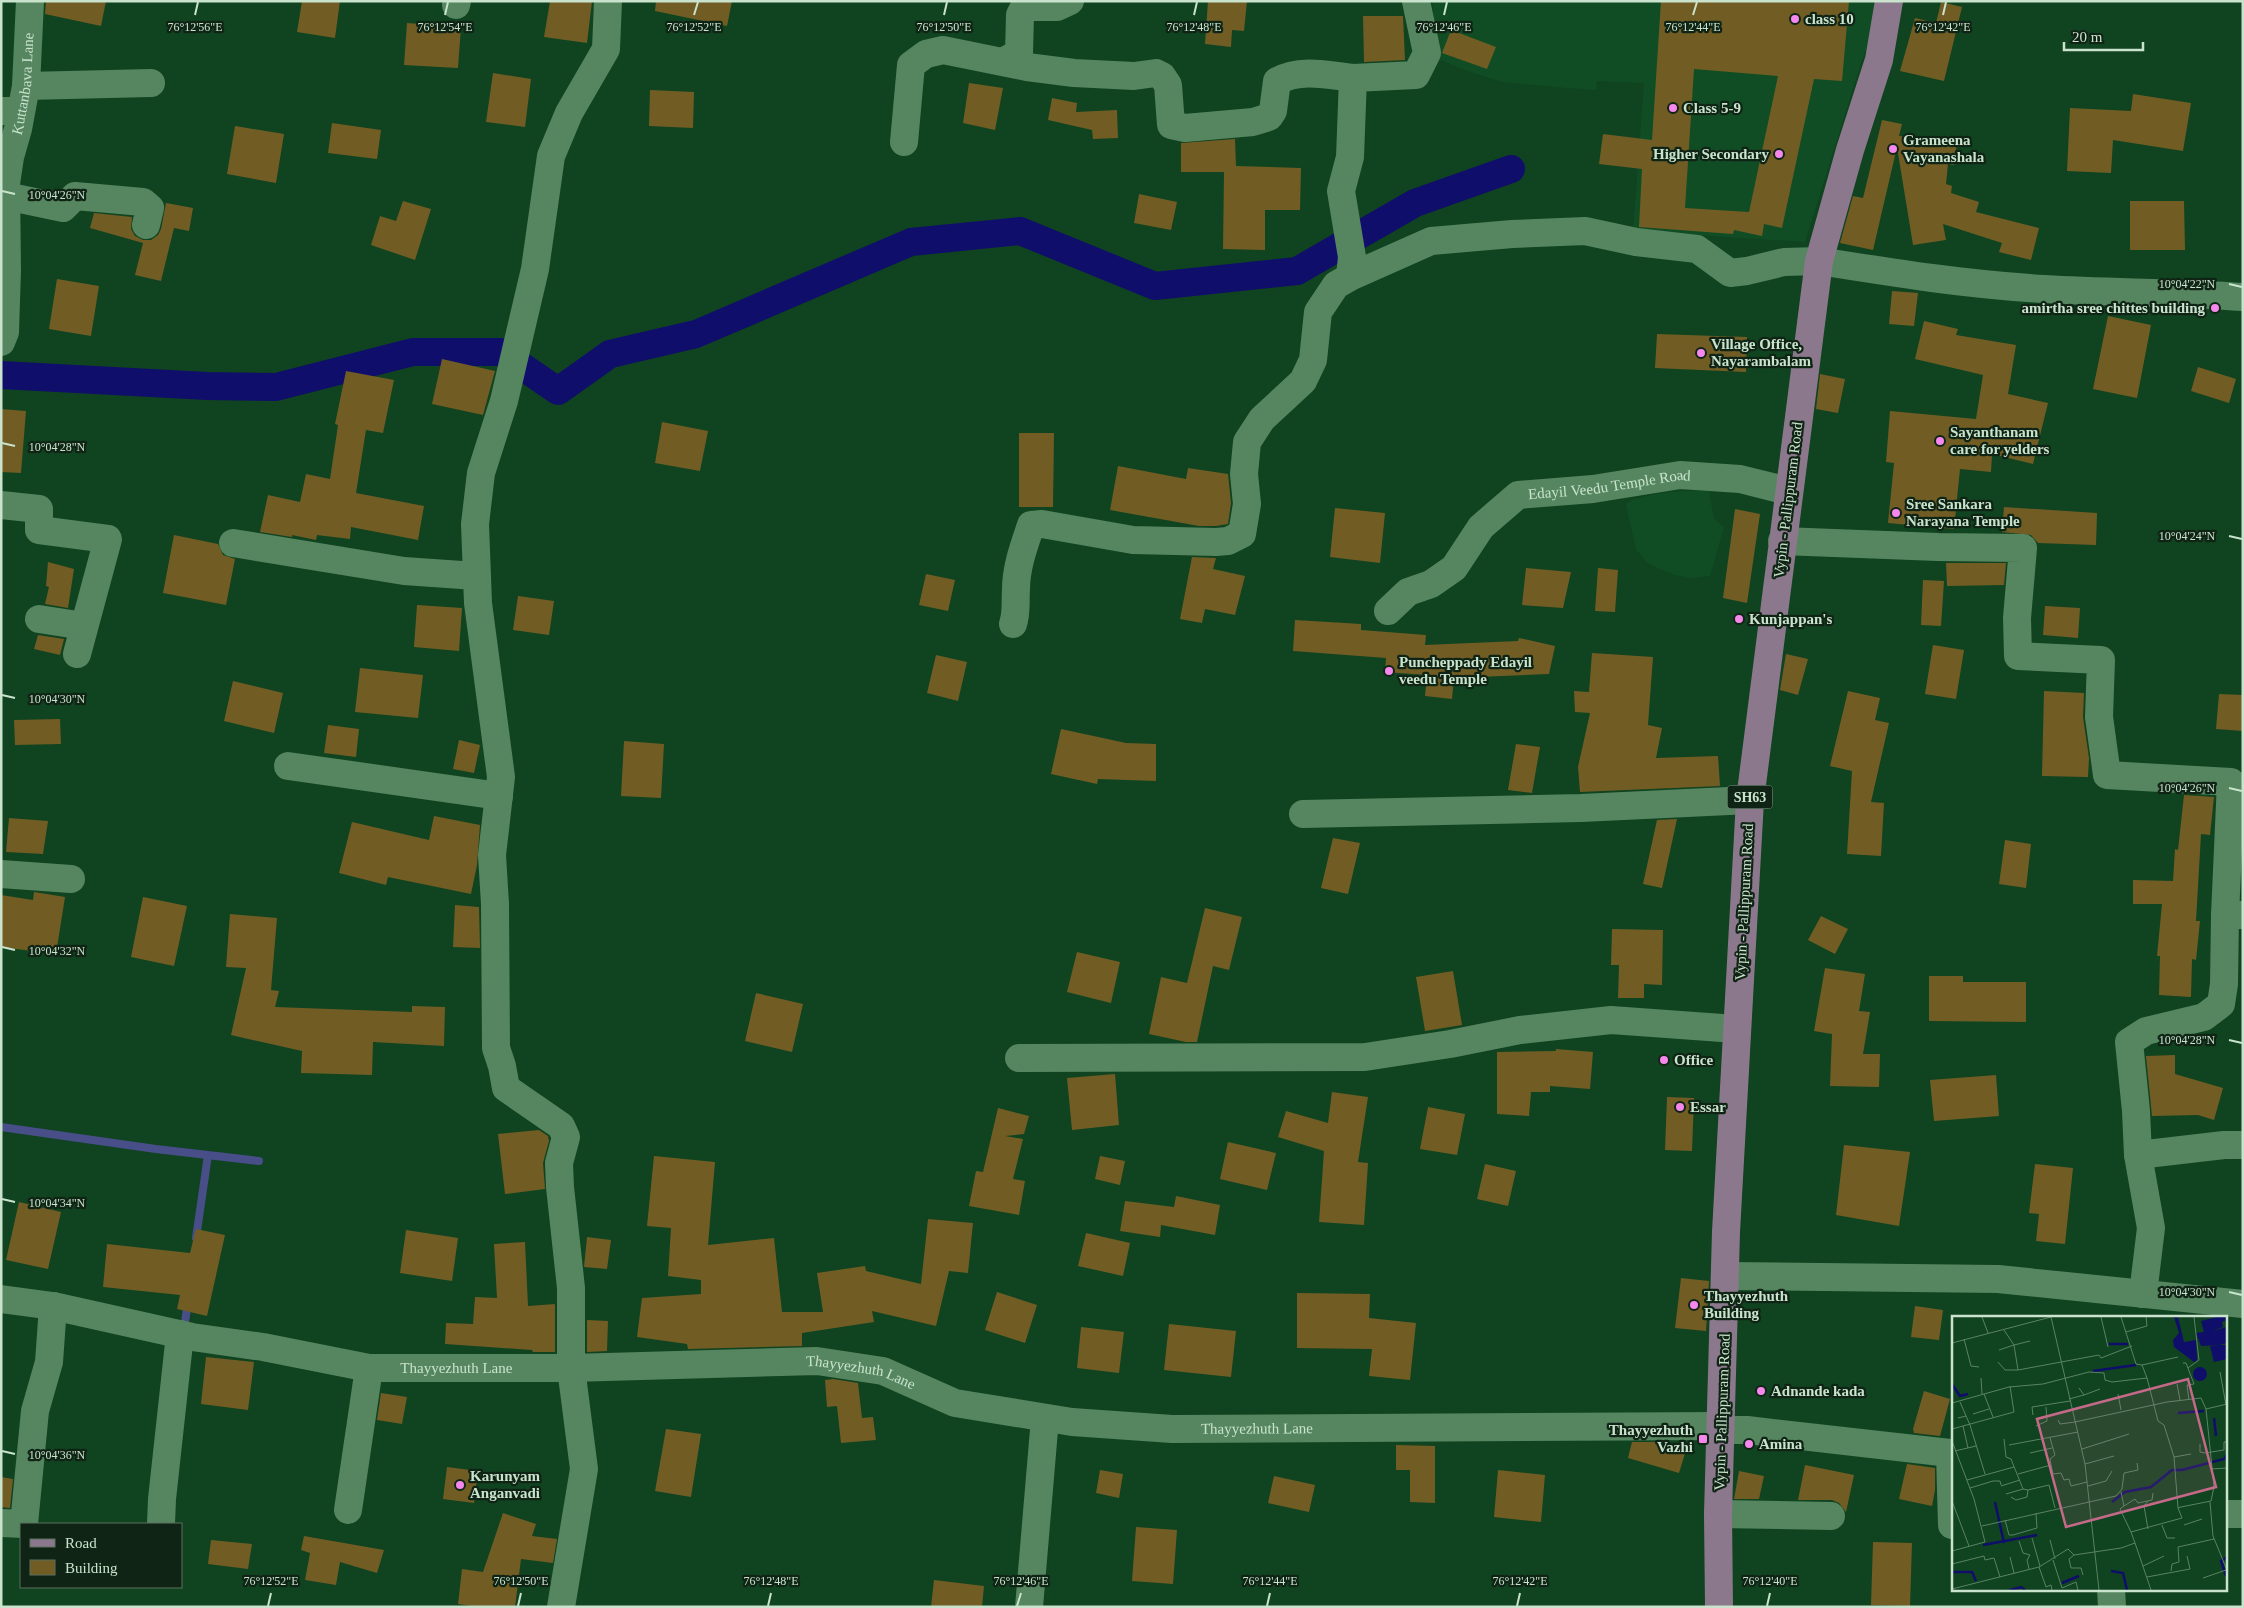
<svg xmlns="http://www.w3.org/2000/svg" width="2244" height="1608" font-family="'Times New Roman',serif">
<rect width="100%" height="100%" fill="#104320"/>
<path fill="#104d25" d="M1433,1h442l-6,42 -7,17 -57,182 -172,-11 11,-148 -47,-2 -1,9 -30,-2 -64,-6 -40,-13 -28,-12z
M1681,491h28l5,28 10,8 -14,49 -17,2 -19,-3 -27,-12 -11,-14 -10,-45 6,-4 23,-6z"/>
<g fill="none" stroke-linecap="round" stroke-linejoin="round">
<path stroke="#484e88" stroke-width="8" d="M1,1127l155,22 103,12
M196,1238l12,-83
M184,1330l4,-29"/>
<path stroke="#100e6b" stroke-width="28" d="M1,375l206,11 69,1 137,-35h88l57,39 52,-37 86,-20 215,-92 109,-11 135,55 142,-15 118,-68 96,-34"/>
</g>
<path fill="#715d24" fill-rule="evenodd" d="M46,1h60l-5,25 -56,-12z
M302,1h38l-5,37 -38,-6z
M550,1h42l-5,42 -43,-6z
M656,1h76l-5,25 -72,-15z
M1208,1h39l-3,30 -12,-1 -1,17 -26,-3z
M1661,1h188l-7,80 -28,-2 -32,149 -18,-4 -2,12 -28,-6 -1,4 -94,-7 3,-58 -43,-5 4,-30 49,6zM1694,69l84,7 -29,136 -64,-4z
M1941,2l21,5 -18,74 -44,-10 15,-53 21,5z
M1363,16h40l2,44 -41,2z
M407,23l54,4 -3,41 -54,-3z
M1451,30l45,17 -9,22 -45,-16z
M493,73l38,6 -6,48 -39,-5z
M969,83l34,5 -8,42 -32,-7z
M650,90l44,2 -1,36 -44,-2z
M2133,94l58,9 -8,48 -70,-11 -2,33 -44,-2 3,-63 61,3z
M1052,98l25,5 -1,9 41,-2 1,28 -25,1 -1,-9 -44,-10z
M1882,120l20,4 -3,12 58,6 -3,23 -6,-1 -2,20 6,2 -1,7 28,9 -3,10 63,16 -8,32 -32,-8 3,-9 -59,-19 3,16 -33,5 -16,-98 -24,103 -33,-7 13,-47 10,2z
M332,123l49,7 -4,29 -49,-6z
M235,126l49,8 -8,49 -49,-9z
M1235,139l1,27 65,2 -1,42h-35v40l-42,-1 1,-77h-43v-29z
M1139,194l38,8 -6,28 -37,-7z
M403,201l28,8 -16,51 -44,-15 9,-29 16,5z
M2130,201h54l1,49h-55z
M166,203l27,5 -4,23 -15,-3 -13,53 -26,-6 8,-32 -53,-15 4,-15 38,4 -1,12 4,7 8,4h8l7,-5 3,-6z
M57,279l42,7 -8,50 -42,-7z
M1892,291l26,2 -4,33 -25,-2z
M2108,316l43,9 -14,73 -44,-9z
M1924,321l34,8 -2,6 60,10 -8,49 40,9 -15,61 -41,-10 -1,18 -31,-3 -6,60 -66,-6 6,-60 -8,-1 4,-51 86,8 7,-44 -68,-16z
M1657,334l90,3 -1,35 -91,-4z
M442,359l53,12 -12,44 -51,-11z
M2198,367l38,12 -7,24 -38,-12z
M346,371l48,9 -11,53 -17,-3 -10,63 68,13 -6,34 -67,-13 -1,12 -33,-4 -1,5 -24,-5v2l-32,-5 8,-37 32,7 6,-28 24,5 8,-54 -3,-1z
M1820,374l25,5 -7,34 -22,-4z
M1,409l25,2 -5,62 -20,-1z
M662,422l46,9 -8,40 -45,-8z
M1019,433h35l-1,74h-34z
M1118,466l68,13 2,-11 40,6 3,29 -3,21 -12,2h-17l-89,-16z
M2004,507l93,6 -1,32 -58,-2 -7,-8 -29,-3z
M1335,508l50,5 -5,50 -50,-6z
M1735,509l25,5 -13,89 -24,-5z
M174,535l44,9 5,11 12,4 -9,46 -63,-12z
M1192,557l24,1 -3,11 32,7 -10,39 -30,-6 -3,14 -22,-4z
M48,562l26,7 -6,39 -23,-4 4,-17 -3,-1z
M1946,563h60l-2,22 -57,1z
M1526,568l45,4 -8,36 -41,-3z
M1598,568l20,2 -3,42 -20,-1z
M926,574l29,6 -7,31 -29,-6z
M1923,580l21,1 -3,45 -20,-1z
M518,596l36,5 -5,34 -36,-5z
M417,605l45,3 -3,43 -45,-4z
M2045,606l35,2 -2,30 -35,-3z
M1295,620l66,4v6l65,5 -1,10 93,-4 1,-3 36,8 -6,28 -95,4 -2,21 -27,-3 2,-21 -42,-3 1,-14 -93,-7z
M38,635l26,4 -4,16 -26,-6z
M1933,645l31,5 -8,49 -31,-5z
M1592,653l61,4 -5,68 14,3 -6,30 62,-2 2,30 -140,6 -2,-25 12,-54 -15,-1 -1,-21 15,1z
M1786,654l22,5 -10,36 -18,-5z
M936,655l31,7 -9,39 -31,-8z
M360,668l63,7 -5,43 -63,-6z
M233,681l50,12 -9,40 -50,-12z
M1848,691l32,7 -5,22 14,3 -18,79 13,1 -3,53 -34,-2 5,-83 -22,-5z
M2044,691l40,2 -1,24 6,41 -1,19 -46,-1z
M2219,694l24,1v36l-27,-2z
M60,719l1,25 -46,1 -1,-25z
M328,725l31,4 -3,28 -32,-4z
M1061,729l65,14 30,1v37l-58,-2 -1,5 -46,-10z
M459,740l21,5 -6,28 -21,-4z
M624,741l40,3 -3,54 -40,-2z
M1516,744l24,3 -8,46 -24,-3z
M2184,795l30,2 -4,38 -9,-1 -5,87h4l-4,39 -4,-1 -1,38 -32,-2 1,-39h-3l5,-52h-29v-24l40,1 2,-32 3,1z
M434,816l46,9 -3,40 -6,29 -83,-17 -2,8 -47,-12 13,-51 77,18z
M9,818l39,3 -5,33 -37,-2z
M1677,819l-15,69 -19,-4 14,-64z
M1333,838l27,5 -12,51 -27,-6z
M2005,840l26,4 -5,44 -27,-4z
M34,892l31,5 -9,57 -55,-7v-52l32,5z
M143,897l44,9 -13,60 -43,-9z
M455,905l24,2 1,41 -27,-1z
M1205,908l37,9 -13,53 -16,-4 -16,76h-11l-37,-8 12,-57 26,6z
M230,914l47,4 -6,72 8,1 -4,16 137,5v-6l33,1 -1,39 -71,-4 -1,33 -71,-2 1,-22 -71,-16 15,-67 -20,-1z
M1821,916l27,13 -13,25 -27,-14z
M1612,929l51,1 -1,55 -18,-1v14h-26l1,-33h-8z
M1077,952l43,10 -9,41 -44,-11z
M1825,968l40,6 -6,37 11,1 -7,42h17l-1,33 -49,-1 2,-52 -18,-3z
M1453,971l9,54 -37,6 -9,-54z
M1929,976h34v6h63v40l-97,-1z
M756,993l47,11 -11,48 -47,-11z
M1556,1049l37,3 -3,37 -40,-3v6h-19l-2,24 -32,-2v-62l59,-1z
M2175,1055v19l48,14 -9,32 -16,-5 -46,1 -6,-60z
M1115,1074l4,51 -47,5 -5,-52z
M1996,1075l3,41 -65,5 -4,-41z
M1332,1092l36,5 -10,65 10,1 -4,62 -45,-3 5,-71 -46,-14 8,-26 42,12z
M1667,1097l27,1 -2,53 -27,-1z
M1428,1107l37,7 -8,41 -37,-6z
M998,1108l31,8 -5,18 -19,2 18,3 -10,40 12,2 -6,34 -50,-9 7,-35 7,1z
M539,1130l9,6 1,5 -6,22 2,26 -40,5 -7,-60z
M1228,1142l48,11 -9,37 -47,-11z
M1844,1145l66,7 -11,74 -63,-11z
M654,1156l61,6 -7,83 66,-7 8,74h41l-6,-39 48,-7 1,5 55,13 7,-65 45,4 -5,50 -19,-2 -13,55 -64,-15 2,11 -72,11v13l-114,3 -1,-5 -50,-7 5,-39 59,-4v-14l-33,-4 3,-48 -24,-2z
M1100,1156l25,5 -5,24 -25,-6z
M1485,1164l31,7 -8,35 -31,-7z
M2035,1164l38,4 -8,76 -29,-3 3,-27 -10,-1z
M1176,1196l44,9 -5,30 -54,-10 -1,12 -40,-6 5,-30 49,6z
M19,1202l42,10 -13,57 -42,-9z
M196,1229l29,6 -18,81 -30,-7 3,-14 -77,-8 4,-43 83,9z
M406,1230l52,8 -6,43 -52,-8z
M1086,1233l44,10 -7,33 -45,-10z
M587,1237l24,3 -4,29 -23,-2z
M525,1242l3,64 27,-2v48h-22l-1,-2 -87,-6 1,-21 27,1 2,-27 22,1 -3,-54z
M1681,1278l28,3 -3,50 -31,-3z
M997,1292l40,13 -12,38 -40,-13z
M1297,1293l73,1 -1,24 47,5 -6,57 -41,-4 3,-27 -75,-1z
M1915,1306l28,4 -4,30 -28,-3z
M587,1320l21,1 -1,30 -20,1z
M1169,1324l67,7 -5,46 -67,-7z
M1081,1327l43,5 -5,41 -42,-5z
M206,1357l48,5 -6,48 -47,-6z
M833,1379l25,4 4,35 11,-1 3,23 -35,3 -4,-37 -10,1 -2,-27z
M1924,1391l26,8 -10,37 -26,-3 -1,-4z
M381,1393l26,4 -5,27 -25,-4z
M666,1429l35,5 -10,63 -36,-6z
M1632,1442h27l27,8 -7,23 -51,-15z
M1396,1445l39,1v57l-25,-1v-32h-14z
M1907,1464l28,4v22l-3,16 -33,-7z
M1805,1465l49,10 -8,37 -7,-9 -7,-3h-34z
M447,1467l31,4 -4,32 -31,-4z
M1100,1470l23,4 -4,24 -23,-5z
M1498,1470l47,5 -4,47 -47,-5z
M1739,1471l25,5 -5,23h-25z
M1274,1476l41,9 -6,27 -41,-9z
M1,1477l12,2 -3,29 -9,-1z
M503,1513l33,11 -4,12 25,3 -4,24 -32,-4 -6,48h-37l-20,-3 4,-35 21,3z
M1136,1527l41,3 -4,54 -41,-3z
M304,1536l80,14 -7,23 -37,-11 -4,23 -31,-5 5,-27 -9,-3z
M211,1540l41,4 -4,25 -40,-5z
M1873,1542l39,1 -2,63 -39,-1z
M934,1580l50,6 -2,21h-51z"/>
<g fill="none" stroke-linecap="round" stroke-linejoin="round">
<g stroke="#558660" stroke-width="28">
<path d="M456,5l1,-4"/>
<path d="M1004,61l15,-8 1,-38 4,-8h33l13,-6"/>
<path d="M26,86l125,-3"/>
<path d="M1,111h19"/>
<path d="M904,142l7,-77 15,-11 17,-4 84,17 47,6 60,3 22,-3 6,3 6,9 3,40 14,3 68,-6 16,-5 4,-6 4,-30c24,-13 51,-6 76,-3"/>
<path d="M6,196l57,12 12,-12 68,6 7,6 -4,17"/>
<path d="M1350,277l2,-20 -11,-66 9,-34 3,-79 63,-3 11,-22 -11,-52"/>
<path d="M1,505l38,4v21l69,9 -31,115"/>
<path d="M1782,541l156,6 85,1 -6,70 1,38 83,4 -2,57 8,58 124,7 -6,133"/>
<path d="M233,543l171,28 72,5"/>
<path id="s1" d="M1388,611l20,-19 23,-8 23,-16 27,-41 37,-32 75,-6 87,-14 60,4 48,12"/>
<path d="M39,619l45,7"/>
<path d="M1013,624c4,-12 2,-22 3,-35 0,-22 8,-43 15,-64l11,-1 91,16 83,2 12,-1 14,-7 5,-30 -3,-30 3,-32 15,-23 41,-38 10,-21 5,-48 18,-27 14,-8 81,-36 81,-7 73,-3 51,11 61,7 33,24 17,-2 37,-9 35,-1"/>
<path d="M288,766l211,30"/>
<path d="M1303,814l278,-6 169,-8"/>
<path d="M1,874l70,5"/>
<path d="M1019,1058l346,-1 85,-13 70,-14 91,-10 125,9"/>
<path d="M2138,1155l86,-10h19"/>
<path d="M1726,1276l272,3 245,25"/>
<path d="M2143,1294l8,-66 -13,-73 -2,-44 -7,-69 17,-11 58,-14 17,-13 3,-20 1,-69h18"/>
<path d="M1721,1430h26l203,23 2,72"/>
<path d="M348,1510l21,-142"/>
<path d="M1718,1514l113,2"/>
<path d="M2225,1514h18"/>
<path d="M1,1523l23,1 11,-113 14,-49 4,-56"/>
<path d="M161,1524l1,-25 18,-165"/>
<path d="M2111,1589l1,18"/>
<path d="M561,1607l23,-138 -13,-101v-80l-11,-101 -1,-24 7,-26 -5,-11 -55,-38 -4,-22 -6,-18 -1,-144 -3,-49 9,-78 -23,-174 -3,-79 6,-51 23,-72 31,-132 16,-113 18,-43 37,-64 2,-48"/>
<path d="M1029,1607l16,-189"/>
</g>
<g stroke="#558660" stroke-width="28">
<path d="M1819,261c75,12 151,24 226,28 66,4 132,3 198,8"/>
<path id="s2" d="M1,342l4,-10 2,-61 -1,-87 4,-27 8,-28 8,-43 4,-85"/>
<path id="s3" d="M1,1299l52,7 139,31 71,10 106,21h202l246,-7 66,10 72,32 117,19 100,7 549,-3"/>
</g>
<path stroke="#8c788c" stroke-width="28" d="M1719,1607l-1,-93 8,-282 24,-432 69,-539 31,-111 29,-90 10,-59"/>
</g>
<path fill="none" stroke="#c9e3cd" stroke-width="2" d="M195,15l3,-13M445,15l3,-13M694,15l4,-13M944,15l3,-13M1194,15l3,-13M1444,15l3,-13M1693,15l4,-13M1943,15l3,-13M2,191l13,3M2229,284l13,3M2,443l13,3M2229,536l13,3M2,695l13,3M2229,788l13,3M2,947l13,3M2229,1040l13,3M2,1199l13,3M2229,1292l13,3M2,1451l13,3M268,1606l3,-13M518,1606l3,-13M768,1606l3,-13M1017,1606l4,-13M1267,1606l3,-13M1517,1606l3,-13M1767,1606l3,-13"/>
<g fill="#f688ed" stroke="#102415" stroke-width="2">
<circle cx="1795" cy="19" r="5"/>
<circle cx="1673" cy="108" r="5"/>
<circle cx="1893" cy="149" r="5"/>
<circle cx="1779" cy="154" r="5"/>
<circle cx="2215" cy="308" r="5"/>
<circle cx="1701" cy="353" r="5"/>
<circle cx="1940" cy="441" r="5"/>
<circle cx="1896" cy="513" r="5"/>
<circle cx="1739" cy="619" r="5"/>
<circle cx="1389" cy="671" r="5"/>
<circle cx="1664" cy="1060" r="5"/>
<circle cx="1680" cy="1107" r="5"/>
<circle cx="1694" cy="1305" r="5"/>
<circle cx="1761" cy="1391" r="5"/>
<rect x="1698" y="1434" width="10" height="10" rx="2.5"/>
<circle cx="1749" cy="1444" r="5"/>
<circle cx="460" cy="1485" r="5"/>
</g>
<g text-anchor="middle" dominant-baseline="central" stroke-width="4.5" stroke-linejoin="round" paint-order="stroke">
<rect fill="#102415" stroke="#92aa96" stroke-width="1" x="1727.5" y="785.5" width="45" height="23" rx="4"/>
<g font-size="14" font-weight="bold" fill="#c9e3cd">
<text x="1750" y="797">SH63</text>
</g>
<g font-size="15" font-weight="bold" fill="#c9e3cd" stroke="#102415" text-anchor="start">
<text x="1805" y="19">class 10</text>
<text x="1683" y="108">Class 5-9</text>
<text x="1903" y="140">Grameena<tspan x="1903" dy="17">Vayanashala</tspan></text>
<text x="1769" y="154" text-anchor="end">Higher Secondary</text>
<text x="2205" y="308" text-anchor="end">amirtha sree chittes building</text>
<text x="1711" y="344">Village Office,<tspan x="1711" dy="17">Nayarambalam</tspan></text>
<text x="1950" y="432">Sayanthanam<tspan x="1950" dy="17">care for yelders</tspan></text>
<text x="1906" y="504">Sree Sankara<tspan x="1906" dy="17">Narayana Temple</tspan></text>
<text x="1749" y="619">Kunjappan's</text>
<text x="1399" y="662">Puncheppady Edayil<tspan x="1399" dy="17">veedu Temple</tspan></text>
<text x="1674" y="1060">Office</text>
<text x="1690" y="1107">Essar</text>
<text x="1704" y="1296">Thayyezhuth<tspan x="1704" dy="17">Building</tspan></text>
<text x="1771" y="1391">Adnande kada</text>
<text x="1693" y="1430" text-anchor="end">Thayyezhuth<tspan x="1693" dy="17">Vazhi</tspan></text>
<text x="1759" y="1444">Amina</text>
<text x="470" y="1476">Karunyam<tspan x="470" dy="17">Anganvadi</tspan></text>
</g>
<g font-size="15" fill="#c9e3cd" stroke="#102415">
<text stroke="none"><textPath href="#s2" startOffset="261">Kuttanbava Lane</textPath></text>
<text stroke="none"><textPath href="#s1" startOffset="270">Edayil Veedu Temple Road</textPath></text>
<text transform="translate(1788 500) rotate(-83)">Vypin - Pallippuram Road</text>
<text transform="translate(1744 902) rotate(-87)">Vypin - Pallippuram Road</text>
<text stroke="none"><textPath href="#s3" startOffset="462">Thayyezhuth Lane</textPath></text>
<text stroke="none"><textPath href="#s3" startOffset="868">Thayyezhuth Lane</textPath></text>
<text transform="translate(1722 1412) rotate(-88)">Vypin - Pallippuram Road</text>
<text stroke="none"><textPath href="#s3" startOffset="1272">Thayyezhuth Lane</textPath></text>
</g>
</g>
<g transform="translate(1952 1316)">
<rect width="275" height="275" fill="#104320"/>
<path d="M222,1h4l6,25 12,-2 1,20 -3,2 -20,-15 -1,-7 6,-7zM265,1h8l2,3 -5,2 1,5 -11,4 15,-4v16l-8,2h8v14l-13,3 -4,-16 9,-1 -18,1 -5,-13 8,-1 -3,-11zM241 58a7 7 0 1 1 14 0a7 7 0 1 1-14 0Z" fill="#100e6b"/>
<path fill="none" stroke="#100e6b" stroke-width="2.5" d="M157,28h19M141,55l43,-6M0,68l8,12 8,-2M226,97l26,-2M262,102l2,18M43,186l9,41M160,186l13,-10 26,-5 21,-17h10l42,-11 3,-4M31,229l54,-10M159,255l12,2 4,17M0,256h20l4,9M274,260l-5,-15 6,-4M110,267l17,-7M58,274l11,-3 4,3"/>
<path fill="none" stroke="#5a8365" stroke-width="1" d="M30,1l6,16M99,1l34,147 14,126M149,1l7,30M169,1l15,47 6,1 5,13 11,43 6,4 10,32 4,51M52,14l10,15 16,-4M174,16l21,-6 -1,-9M12,23l7,27 8,1M0,27l99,-26M47,34l15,-5 4,25 81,-15 2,3 31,-12M46,46l7,8h13M231,47h3l8,21 -7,1 2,15M190,49l36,-8M236,52l11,-8 -5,-43M268,56l6,33M29,62l1,16M225,68l3,16M32,78l9,23M166,78l3,16M132,79l16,-6M117,83l15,-4 -5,-7M8,86l6,14M0,87l57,-16 34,-3 46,-12 15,1 1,7 7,2 35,-4M21,98l16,-5M81,99l-1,-8 38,-6M6,102l8,-2 4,9 15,49M106,104l2,4 15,-2M123,106l92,-20 34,-4 5,11 21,-5M11,110l5,22M84,110l11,-5 -1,-14M0,113l62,-17 -4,-26M52,123l2,18 5,2 12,30 5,1M0,125l22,58 11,43 -33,9M248,128v8l5,1 19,-3v-8h3M57,129l69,-13M130,133l47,-15M3,135l21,-5M78,137l22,-5M222,141l17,-3M133,148l29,-8M99,149l2,9 8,-1 3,7 5,-1 2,7 16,-4M259,153l16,-1M66,158l33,-9 -1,-6 5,-4 -5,-17M15,164l47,-13M49,170l19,-6M136,170l18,-5 6,-10M18,172l23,-7h7l1,4M76,174l21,-5 6,23M169,176l3,14 -4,3 11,23M54,178l17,-5M59,181l5,3 11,-3 1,-7M0,185l17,45M196,185l-4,5 4,23M258,186l3,34 14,34M172,190l11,-7 3,4 14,-3 1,-7M53,204l4,15h4l24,-7 -1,-15M210,209l5,13h8M232,209l18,-6M30,210l134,-30 6,-7 2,-16 14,-3 -1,-7M80,222l8,28M98,224l5,19M67,225l4,12 7,2 -3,5 2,9M183,227l16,47M122,239l-5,4 2,9h10l2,7M32,240l1,4 9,-2 6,19M58,241l4,16M101,244l9,28 14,-6 2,8M0,248l32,-8M191,250l21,-10M87,251l7,20 5,-2 1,5M219,255l1,-7 7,-2 -1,-15 36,-8M195,261l43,-8 -3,-13M251,262l23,-8M0,273l87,-22 29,-18 6,6 47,-7 14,-5 -4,-11 51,-14 -4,-10 3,-1 30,-6 3,-14 -8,-78"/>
<path fill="#c56989" fill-opacity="0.15" stroke="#c56989" stroke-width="2.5" d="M236,63l28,108 -150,40 -29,-108z"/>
<rect width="275" height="275" fill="none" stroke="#c9e3cd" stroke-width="2.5"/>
</g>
<g font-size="12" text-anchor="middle" fill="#c9e3cd" stroke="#102415" stroke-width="4.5" stroke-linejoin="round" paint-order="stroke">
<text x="195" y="31">76°12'56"E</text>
<text x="445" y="31">76°12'54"E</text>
<text x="694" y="31">76°12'52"E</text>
<text x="944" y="31">76°12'50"E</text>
<text x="1194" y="31">76°12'48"E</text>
<text x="1444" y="31">76°12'46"E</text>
<text x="1693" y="31">76°12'44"E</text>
<text x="1943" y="31">76°12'42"E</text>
<text x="57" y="199">10°04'26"N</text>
<text x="2187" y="288">10°04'22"N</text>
<text x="57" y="451">10°04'28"N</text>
<text x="2187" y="540">10°04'24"N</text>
<text x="57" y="703">10°04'30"N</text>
<text x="2187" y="792">10°04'26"N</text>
<text x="57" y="955">10°04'32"N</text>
<text x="2187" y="1044">10°04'28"N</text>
<text x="57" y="1207">10°04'34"N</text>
<text x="2187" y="1296">10°04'30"N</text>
<text x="57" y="1459">10°04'36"N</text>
<text x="271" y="1585">76°12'52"E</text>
<text x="521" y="1585">76°12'50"E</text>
<text x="771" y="1585">76°12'48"E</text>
<text x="1021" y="1585">76°12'46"E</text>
<text x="1270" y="1585">76°12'44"E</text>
<text x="1520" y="1585">76°12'42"E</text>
<text x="1770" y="1585">76°12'40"E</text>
</g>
<rect width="2244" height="1608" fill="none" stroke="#c9e3cd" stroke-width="5"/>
<rect x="20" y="1523" width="162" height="65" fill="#102415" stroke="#5a705f"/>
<rect x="30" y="1539" width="25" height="8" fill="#8c788c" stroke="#5a705f"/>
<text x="65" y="1548" font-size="15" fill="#c9e3cd">Road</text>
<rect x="30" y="1560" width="25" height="15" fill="#715d24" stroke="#5a705f"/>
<text x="65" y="1573" font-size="15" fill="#c9e3cd">Building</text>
<path d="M2064 42v8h79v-8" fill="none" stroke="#c9e3cd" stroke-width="2.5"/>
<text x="2072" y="42" font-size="15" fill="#c9e3cd" stroke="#102415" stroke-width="4" paint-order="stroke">20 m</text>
</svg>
